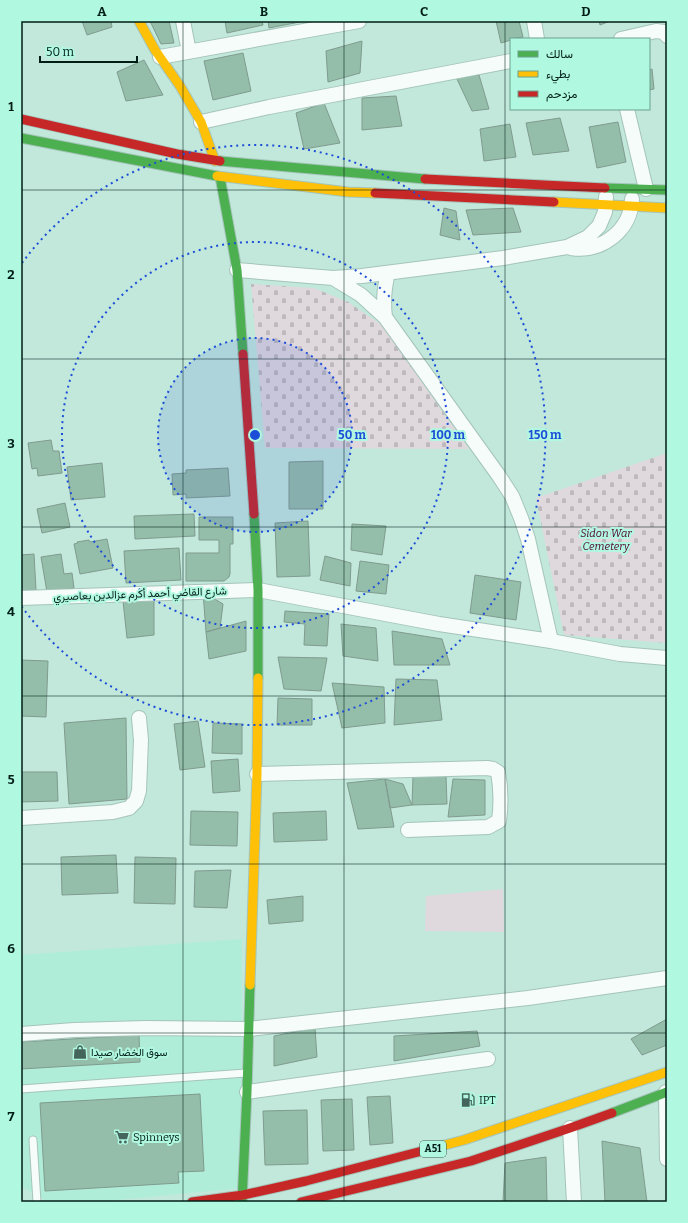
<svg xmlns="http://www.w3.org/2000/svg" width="688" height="1223" font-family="Bitter,Vazirmatn,serif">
<defs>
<pattern id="cemetery-stones" width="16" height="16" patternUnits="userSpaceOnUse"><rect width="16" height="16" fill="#dfd8dc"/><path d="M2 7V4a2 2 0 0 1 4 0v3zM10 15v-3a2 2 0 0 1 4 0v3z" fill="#beb9bc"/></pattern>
</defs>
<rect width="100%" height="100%" fill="#c1e8db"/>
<path fill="#afedd9" d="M242,939l-1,249 -145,14h-48l-27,-16v-231z"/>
<path fill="url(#cemetery-stones)" d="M251,284l63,4 34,14 34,23 87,124 -204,-1z
M667,453v190l-103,-8 -28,-137z"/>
<path fill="#dfd8dc" d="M503,889l1,43 -79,-1 1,-35z"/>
<path fill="#94bea9" stroke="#809b8f" d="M82,21h29l1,6 -25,8z
M150,21h19l5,22 -13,1z
M225,21h37l1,4 -36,8z
M268,21h37l-36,7z
M496,21h23l4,16 -12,2v1l-10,3z
M599,21h11l-10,4z
M362,41l-2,32 -32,9 -2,-31z
M243,53l8,38 -38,9 -9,-39z
M144,60l19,35 -37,6 -9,-29z
M652,69l2,20 -5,1v-20z
M479,75l10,34 -17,2 -16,-34z
M396,96l6,30 -40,4v-32z
M324,103l16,40 -36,6 -8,-36z
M560,118l9,33 -36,4 -7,-32z
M618,122l8,40 -29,6 -8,-41z
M510,124l6,33 -32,4 -4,-32z
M444,208l12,3 4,29 -20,-5z
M513,208l8,24 -48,3 -7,-25z
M51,440l2,11h6l3,22 -24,3 -1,-8 -5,1 -4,-26z
M323,461v48h-34v-47z
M102,463l3,34 -34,3 -4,-33z
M228,468l2,28 -44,2v-4l-13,1 -1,-21 14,-1v-3z
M65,503l5,24 -28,6 -5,-24z
M194,514l1,22 -60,3 -1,-23z
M199,517h34v27h-3v30l-1,3 -5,4h-38v-28h33v-13h-20z
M308,521l2,55 -33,1 -2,-54z
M352,524l34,2 -4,29 -31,-5z
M107,539l6,29 -33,6 -6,-30 4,-1 -1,-1 12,-2 1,2z
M179,548l2,32 -55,3 -2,-32z
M34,554l2,36 -15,1v-36z
M61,554l3,20 8,-1 2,15 -27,4 -6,-35z
M325,556l26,7 -1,23 -30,-6z
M360,561l29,4 -3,29 -30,-3z
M475,575l46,7 -5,38 -46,-7z
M203,592l20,12 -3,24 -14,4z
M154,600v35l-27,3 -4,-37z
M285,611l44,3 -2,32 -23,-1 1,-21 -21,-2z
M246,621v30l-37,8 -3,-27z
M341,624l35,4 2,33 -35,-5z
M392,631l50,8 8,26h-56z
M278,657l49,1 -6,33 -37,-2z
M21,660l27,1 -2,56 -25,-1z
M396,679l41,1 5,40 -48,5z
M332,683l52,4 1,36 -43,5z
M278,698l34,1v26h-35z
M126,718l1,81 -58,5 -5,-81z
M198,721l7,46 -25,3 -6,-46z
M213,723l29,1v30l-30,-1z
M238,759l2,32 -27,2 -2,-32z
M21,772h36l1,29 -37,1z
M413,776h33l1,28 -35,1z
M385,779l9,48 -36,2 -11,-46z
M385,779l18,5 9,21 -22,3z
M453,779l32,1v35l-37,2z
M191,811l47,1 -1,34 -47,-1z
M326,811l1,29 -53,2 -1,-29z
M116,855l2,38 -56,2 -1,-38z
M135,857l41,1 -1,46 -41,-1z
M231,870l-4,38 -33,-1 1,-36z
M303,896v25l-34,3 -2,-24z
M667,1019v26l-25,10 -11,-16z
M315,1028l2,29 -43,9v-30z
M477,1031l3,15 -86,15v-25z
M139,1035l1,27 -119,7v-27z
M200,1094l4,77 -26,1 1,11 -134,8 -5,-88z
M390,1096l3,47 -23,2 -3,-48z
M352,1099l2,51 -31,1 -2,-51z
M307,1110l1,54 -43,1 -2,-54z
M602,1141l38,7 7,54h-42z
M546,1157l1,45h-44l2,-39z"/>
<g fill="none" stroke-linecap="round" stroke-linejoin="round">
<defs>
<path id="lane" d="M21,1089l225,-16
M33,1140l4,62"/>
<path id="street" d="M183,21l6,31
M534,21l3,18
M621,39l35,-8 8,1 3,4
M160,57l199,-36
M627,109l19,80
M201,122l68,-15 242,-46
M571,248c31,5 60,-18 61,-49
M237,270l96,8 29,-2 141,-18 64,-11 21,-10 11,-11 6,-14 1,-15
M333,278l28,17 24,22 114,159 13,20 9,22 7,21 23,102
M385,317c-2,-16 -1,-29 3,-44
M21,598l237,-8 181,34 112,17 69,13 47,4
M257,774l230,-6 6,1 5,3c3,16 3,34 1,49l-11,6 -80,3
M21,818l92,-6 16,-4 7,-7 3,-10 2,-51 -2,-22
M21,1034l53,-4 72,-2 102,1 280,-31 139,-20
M247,1092l241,-33
M666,1092l1,67
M570,1128l4,74"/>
<path id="fast" d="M21,138l196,38
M220,161l205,18
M220,177l17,93 6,84
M605,188l62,2
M254,514l4,76v88
M612,1113l55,-21
M242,1202l5,-110 3,-107"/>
<path id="slow" d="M139,21l16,29 25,36 21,36 14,39
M217,176l131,16 27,1
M554,202l113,6
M250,985l7,-211 1,-96
M426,1150l38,-10 203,-68"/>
<path id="jam" d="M21,119l156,35 43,7
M425,179l180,9
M375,193l179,9
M243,354l11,160
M192,1202l51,-7 63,-14 120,-31
M301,1202l170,-41 99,-33 42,-15"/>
</defs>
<use href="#lane" stroke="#a5c4ba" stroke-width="9"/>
<use href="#street" stroke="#a5c4ba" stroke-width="16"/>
<use href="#fast" stroke="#a5c4ba" stroke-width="11"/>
<use href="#slow" stroke="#a5c4ba" stroke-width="11"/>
<use href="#jam" stroke="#a5c4ba" stroke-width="11"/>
<use href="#lane" stroke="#f6fcfa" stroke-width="7"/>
<use href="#street" stroke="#f6fcfa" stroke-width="14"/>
<use href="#fast" stroke="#4caf50" stroke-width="9"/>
<use href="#slow" stroke="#ffc107" stroke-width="9"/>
<use href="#jam" stroke="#c62828" stroke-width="9"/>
</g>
<path fill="none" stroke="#011e16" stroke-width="1" stroke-opacity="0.55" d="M183,21v1181M344,21v1181M505,21v1181M21,190h646M21,359h646M21,527h646M21,696h646M21,864h646M21,1033h646"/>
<circle cx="255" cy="435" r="97" fill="#1d4ed8" fill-opacity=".12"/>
<g fill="none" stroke="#1d4ed8" stroke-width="2" stroke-dasharray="2 4">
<circle cx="255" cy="435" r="97"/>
<circle cx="255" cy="435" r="193"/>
<path d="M22 263A290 290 0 1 1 22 607"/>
</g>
<defs>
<symbol id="shop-bare" viewBox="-9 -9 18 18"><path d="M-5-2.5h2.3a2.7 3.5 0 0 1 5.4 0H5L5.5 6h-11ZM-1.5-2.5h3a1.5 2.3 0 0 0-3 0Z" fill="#44655b" stroke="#b1f8e1" stroke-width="2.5" paint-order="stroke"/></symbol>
<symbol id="fuel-bare" viewBox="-9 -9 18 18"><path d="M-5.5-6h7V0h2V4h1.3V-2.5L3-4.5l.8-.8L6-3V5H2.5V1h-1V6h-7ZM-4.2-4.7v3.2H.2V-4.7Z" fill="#44655b" stroke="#b1f8e1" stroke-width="2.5" paint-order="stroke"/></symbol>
<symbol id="supermarket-bare" viewBox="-9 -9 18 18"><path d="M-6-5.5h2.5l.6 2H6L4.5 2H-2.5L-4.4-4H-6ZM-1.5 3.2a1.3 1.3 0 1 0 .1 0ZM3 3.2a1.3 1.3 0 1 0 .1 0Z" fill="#44655b" stroke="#b1f8e1" stroke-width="2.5" paint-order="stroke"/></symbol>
</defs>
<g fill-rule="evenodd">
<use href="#shop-bare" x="70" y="1042" width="20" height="20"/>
<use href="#fuel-bare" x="458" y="1090" width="20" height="20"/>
<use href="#supermarket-bare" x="112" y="1127" width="20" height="20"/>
</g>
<g text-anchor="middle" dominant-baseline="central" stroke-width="4" stroke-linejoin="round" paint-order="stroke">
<rect fill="#b1f8e1" stroke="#365f53" stroke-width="1" x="420" y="1141" width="26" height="16" rx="3"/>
<g font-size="10" font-weight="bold" fill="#011e16">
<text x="433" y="1149">A51</text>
</g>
<g font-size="11" font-style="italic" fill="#510531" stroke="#b1f8e1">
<text x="606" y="533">Sidon War<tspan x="606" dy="13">Cemetery</tspan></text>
</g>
<g font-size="11" fill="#011e16" stroke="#b1f8e1">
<text transform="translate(140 594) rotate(-2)">شارع القاضي أحمد أكرم عزالدين بعاصيري</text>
</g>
<g font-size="11" fill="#011e16" stroke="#b1f8e1" text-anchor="start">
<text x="91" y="1052">سوق الخضار صيدا</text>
<text x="479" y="1100">IPT</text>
<text x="133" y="1137">Spinneys</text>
</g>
</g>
<circle cx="255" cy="435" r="6" fill="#1d4ed8" stroke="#b1f8e1" stroke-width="2"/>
<g font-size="12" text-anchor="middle" font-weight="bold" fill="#1d4ed8" stroke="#b1f8e1" stroke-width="4" stroke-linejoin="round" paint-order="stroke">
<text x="352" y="439">50 m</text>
<text x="448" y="439">100 m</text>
<text x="545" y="439">150 m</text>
</g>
<rect width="688" height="1223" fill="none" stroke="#b1f8e1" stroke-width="44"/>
<rect x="510" y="38" width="140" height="72" fill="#b1f8e1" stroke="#6ba190"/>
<rect x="518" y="51" width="20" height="6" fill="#4caf50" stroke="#6ba190"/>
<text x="546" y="58" font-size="12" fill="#011e16">سالك</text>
<rect x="518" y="71" width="20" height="6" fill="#ffc107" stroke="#6ba190"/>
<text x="546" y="78" font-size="12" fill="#011e16">بطيء</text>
<rect x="518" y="91" width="20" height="6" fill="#c62828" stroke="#6ba190"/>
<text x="546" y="98" font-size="12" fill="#011e16">مزدحم</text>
<path d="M40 56v6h97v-6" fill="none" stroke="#011e16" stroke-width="2"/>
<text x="46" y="56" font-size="12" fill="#011e16" stroke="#b1f8e1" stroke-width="3" paint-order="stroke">50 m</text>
<rect x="22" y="22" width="644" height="1179" fill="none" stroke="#011e16" stroke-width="1.5"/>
<g font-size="13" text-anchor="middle" font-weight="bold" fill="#011e16">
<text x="102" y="16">A</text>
<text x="264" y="16">B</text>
<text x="424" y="16">C</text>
<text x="586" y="16">D</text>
<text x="11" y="111">1</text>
<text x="11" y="279">2</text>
<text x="11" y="448">3</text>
<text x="11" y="616">4</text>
<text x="11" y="784">5</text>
<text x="11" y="953">6</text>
<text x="11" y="1121">7</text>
</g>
</svg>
